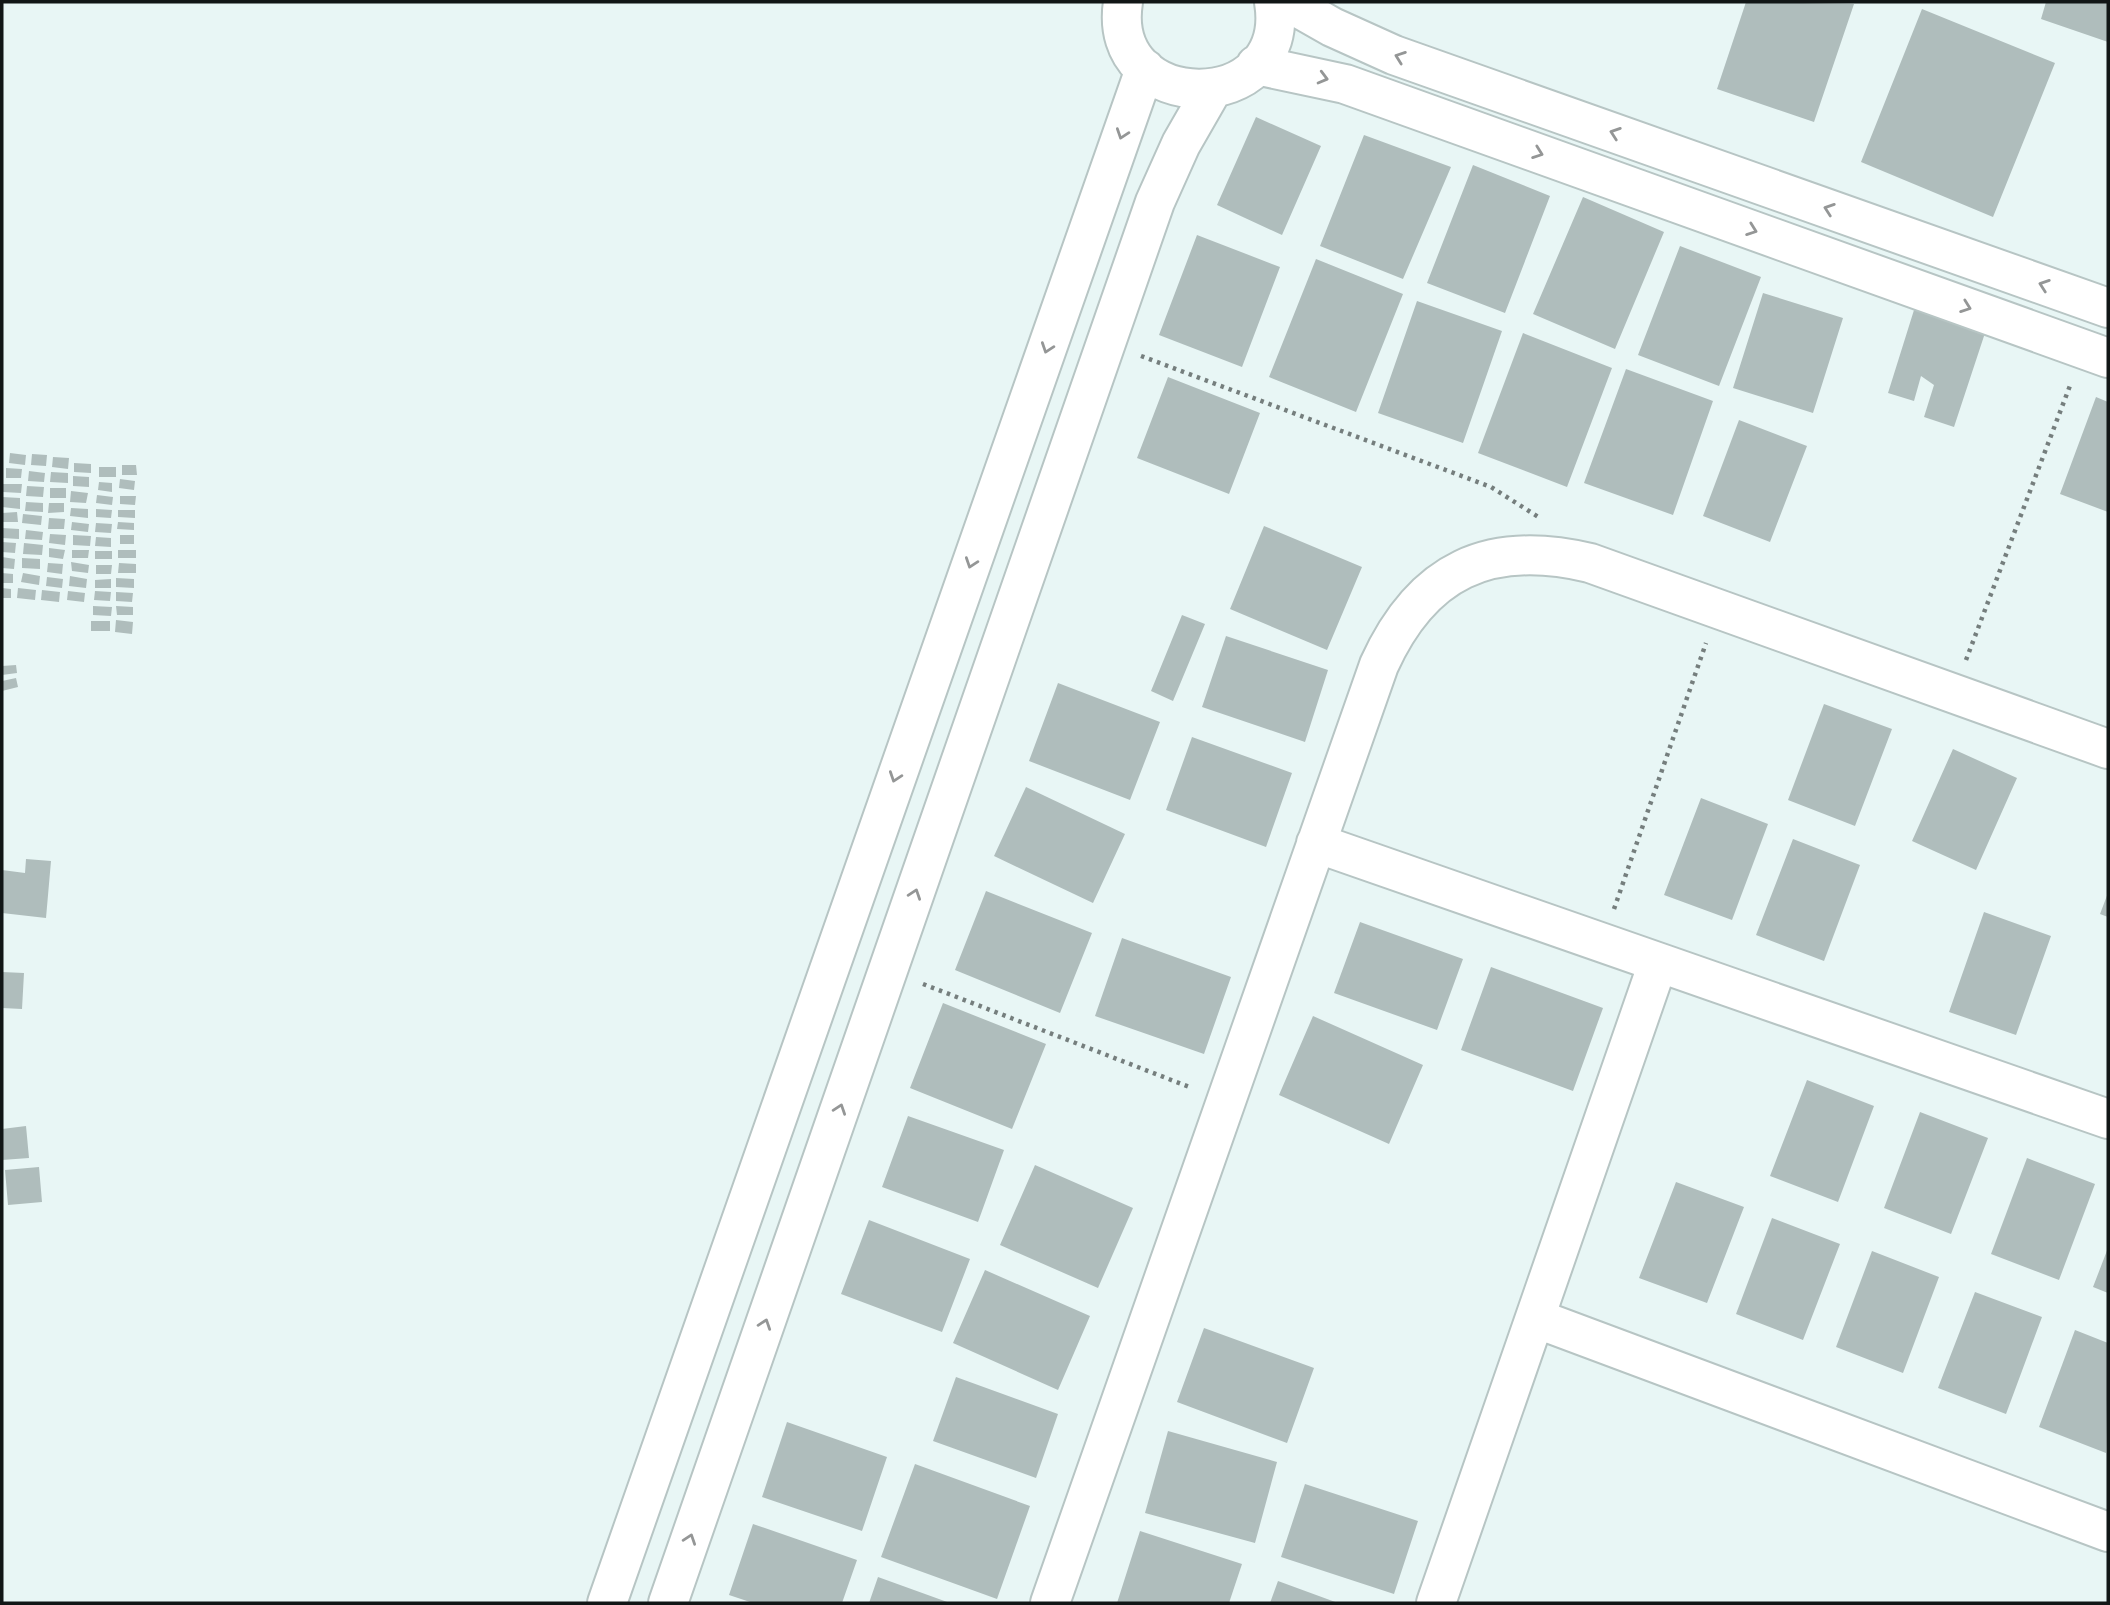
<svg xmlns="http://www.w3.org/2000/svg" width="2110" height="1605" font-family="Ubuntu,sans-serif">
<rect width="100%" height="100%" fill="#e8f6f5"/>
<path fill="#afbdbc" d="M1746,2l108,2 -40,118 -97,-33z
M2046,2h62v40l-67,-23z
M1922,9l133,54 -62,154 -132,-55z
M1256,117l65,29 -39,89 -65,-30z
M1364,135l87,32 -48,112 -83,-33z
M1473,165l77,31 -45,117 -78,-30z
M1583,197l81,35 -49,117 -82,-35z
M1197,235l83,32 -38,100 -83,-32z
M1680,246l81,31 -42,109 -81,-31z
M1316,259l87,35 -47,118 -87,-35z
M1763,293l80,25 -30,95 -80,-25z
M1417,301l85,30 -39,112 -85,-30z
M1914,310l71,23 -31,94 -30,-10 10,-32 -13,-9 -7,25 -26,-8z
M1523,333l89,35 -45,119 -89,-34z
M1626,369l87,32 -40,114 -89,-32z
M1168,377l92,36 -31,81 -92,-36z
M2096,397l12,5v110l-48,-18z
M1739,420l68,26 -37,96 -67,-26z
M10,453l16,2 -1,10 -16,-2z
M32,454l15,1 -1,11 -15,-1z
M53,457l16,1 -1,11 -16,-2z
M74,463l17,1v9l-17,-1z
M122,465h14l1,10h-15z
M99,467h17v10h-17z
M6,468l16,1 -1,9h-15z
M29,471l16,2 -1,9 -16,-1z
M51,472l17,1v10l-18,-1z
M73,476l16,1v10l-16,-1z
M120,479l15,2 -1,9 -15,-2z
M99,482l13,1v9l-14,-2z
M3,484h19l-1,9 -18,-1z
M27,486l17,1 -1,10 -17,-1z
M50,488h16v10h-16z
M71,491l17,2 -2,10 -16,-1z
M97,495l16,2 -1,8 -16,-2z
M120,496h16l-1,9 -15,-1z
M2,497l18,1v11l-18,-2z
M26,502l17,1v9l-18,-1z
M49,503h15v9l-16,1z
M71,508l17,1v9l-18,-2z
M96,509l16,1 -1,8 -15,-1z
M118,510h17v8l-17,-1z
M17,512l1,10h-16v-9z
M23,514l19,2 -1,9 -19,-2z
M49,518l16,1 -1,10h-16z
M72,522l17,2 -1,8 -17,-2z
M118,522l16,1v7l-17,-1z
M96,523l16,1 -1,9 -16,-1z
M1264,526l98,41 -35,83 -97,-41z
M2,528l17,1v10l-17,-1z
M26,530l17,2 -1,8 -17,-1z
M50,534l16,1 -1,10 -16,-2z
M73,535l18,1 -1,10 -17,-1z
M120,535h14v9h-14z
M96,537l15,1v9l-16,-1z
M2,542l14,1 -1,10 -13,-1z
M24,543l19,2 -1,10 -19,-1z
M49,548l16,2 -2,9 -14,-2z
M72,550h17l-1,8h-16z
M118,550h18v8h-18z
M95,551h17v8h-17z
M2,557l13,2 -1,10 -12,-1z
M22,558l18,1v10l-18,-1z
M71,562l18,3 -1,8 -16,-2z
M48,563l15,1 -1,10 -15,-2z
M119,563l17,1v9h-18z
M96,565h16l-1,9h-15z
M2,573l11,1v9h-11z
M23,573l17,3 -1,9 -18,-3z
M70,576l17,3 -1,9 -17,-2z
M47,577l16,2 -1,9 -16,-2z
M116,578l18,1v9l-18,-1z
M111,579v9h-16v-8z
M2,588l9,1v9h-9z
M18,588l18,2 -1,10 -18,-2z
M42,590l18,2 -1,10 -18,-2z
M68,591l17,2 -1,9 -17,-2z
M95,591l16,1 -1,9 -16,-1z
M116,592l17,1 -1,9 -16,-1z
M93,606l19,1 -1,9 -18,-1z
M116,606l17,1v8h-16z
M1182,615l23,9 -32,77 -22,-10z
M116,620l17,2 -1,12 -17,-2z
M91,621h19v10h-19z
M1226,636l102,34 -23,72 -103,-35z
M16,665l1,8 -15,2v-9z
M16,678l2,9 -16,4v-10z
M1058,683l102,39 -30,78 -101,-39z
M1824,704l68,25 -37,97 -67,-26z
M1192,737l100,36 -26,74 -100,-37z
M1953,749l64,29 -41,92 -64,-29z
M1026,787l99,47 -32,69 -99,-47z
M1701,798l67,26 -36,96 -68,-25z
M1793,839l67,26 -36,96 -68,-26z
M26,859l25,2 -5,57 -44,-5v-43l23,3z
M986,891l106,42 -32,80 -105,-43z
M2108,893v24l-8,-3z
M1984,912l67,24 -35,99 -67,-23z
M1360,922l103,37 -26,71 -103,-37z
M1122,938l109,39 -27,77 -109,-38z
M1491,967l112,41 -30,83 -112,-41z
M2,972l22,1 -2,36 -20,-1z
M943,1003l103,41 -34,85 -102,-41z
M1313,1016l110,49 -34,79 -110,-49z
M1807,1080l67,26 -36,96 -68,-26z
M1920,1112l68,26 -37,96 -67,-26z
M908,1116l96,34 -26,72 -96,-35z
M26,1126l3,32 -27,2v-31z
M2027,1158l68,26 -36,96 -68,-26z
M1035,1165l98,43 -35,80 -98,-43z
M39,1167l3,35 -34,3 -3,-35z
M1676,1182l68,25 -37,96 -68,-25z
M1772,1218l68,26 -37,96 -67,-26z
M869,1220l101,39 -28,73 -101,-38z
M2108,1248v45l-15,-6z
M1872,1251l67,26 -36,96 -67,-26z
M985,1270l105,46 -32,74 -105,-47z
M1975,1292l67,25 -36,97 -68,-26z
M1204,1328l110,40 -27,75 -110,-41z
M2075,1330l33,13 -2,110 -67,-26z
M956,1377l102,37 -22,64 -103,-37z
M787,1422l100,35 -25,74 -100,-34z
M1168,1431l109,31 -22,81 -110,-30z
M915,1464l115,42 -33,93 -116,-42z
M1305,1484l113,37 -24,73 -113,-37z
M753,1524l104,36 -15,43h-89l-24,-8z
M1140,1531l102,33 -13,39h-112z
M878,1577l72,26h-81z
M1278,1581l60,22h-68z"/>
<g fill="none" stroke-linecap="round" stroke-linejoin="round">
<defs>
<path id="minor" d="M1123,2c-18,115 170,116 151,0
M1288,2l44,25 62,28 714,253
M1256,65l89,19 763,274
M1316,843l792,276
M1535,1318l573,214
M607,1603l538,-1534
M668,1603l487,-1401 26,-58 31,-54
M1050,1603l329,-938c43,-95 110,-126 211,-102l518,186
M1436,1603l222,-640"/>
</defs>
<use href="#minor" stroke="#b7c5c4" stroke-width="42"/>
<path stroke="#757e7d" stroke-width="4.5" stroke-dasharray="3.5 5" stroke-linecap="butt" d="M1141,356l350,131 49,31
M1966,660l105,-277
M1614,909l92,-266
M923,984l269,104"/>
<use href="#minor" stroke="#fff" stroke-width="38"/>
</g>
<defs><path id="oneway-chevron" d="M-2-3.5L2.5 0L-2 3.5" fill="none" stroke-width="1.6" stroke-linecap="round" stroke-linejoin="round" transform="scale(1.75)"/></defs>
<g stroke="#949696">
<use href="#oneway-chevron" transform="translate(1400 57) rotate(-160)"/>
<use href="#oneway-chevron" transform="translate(1323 78) rotate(15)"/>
<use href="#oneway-chevron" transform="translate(1615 133) rotate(-161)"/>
<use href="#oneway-chevron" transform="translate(1122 134) rotate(109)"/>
<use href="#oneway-chevron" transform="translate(1538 153) rotate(20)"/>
<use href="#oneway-chevron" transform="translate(1829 209) rotate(-161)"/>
<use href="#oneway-chevron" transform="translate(1752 230) rotate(20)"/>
<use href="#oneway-chevron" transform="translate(2044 285) rotate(-161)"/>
<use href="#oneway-chevron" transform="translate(1966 307) rotate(20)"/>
<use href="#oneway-chevron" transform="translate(1047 348) rotate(109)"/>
<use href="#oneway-chevron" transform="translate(971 563) rotate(109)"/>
<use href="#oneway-chevron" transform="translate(895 777) rotate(109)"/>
<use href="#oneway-chevron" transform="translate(915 894) rotate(-71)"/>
<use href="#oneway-chevron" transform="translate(840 1109) rotate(-71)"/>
<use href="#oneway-chevron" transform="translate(765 1324) rotate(-71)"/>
<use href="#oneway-chevron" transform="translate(690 1539) rotate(-71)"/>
</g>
<rect width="2110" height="1605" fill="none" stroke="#111616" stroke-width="7"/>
</svg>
